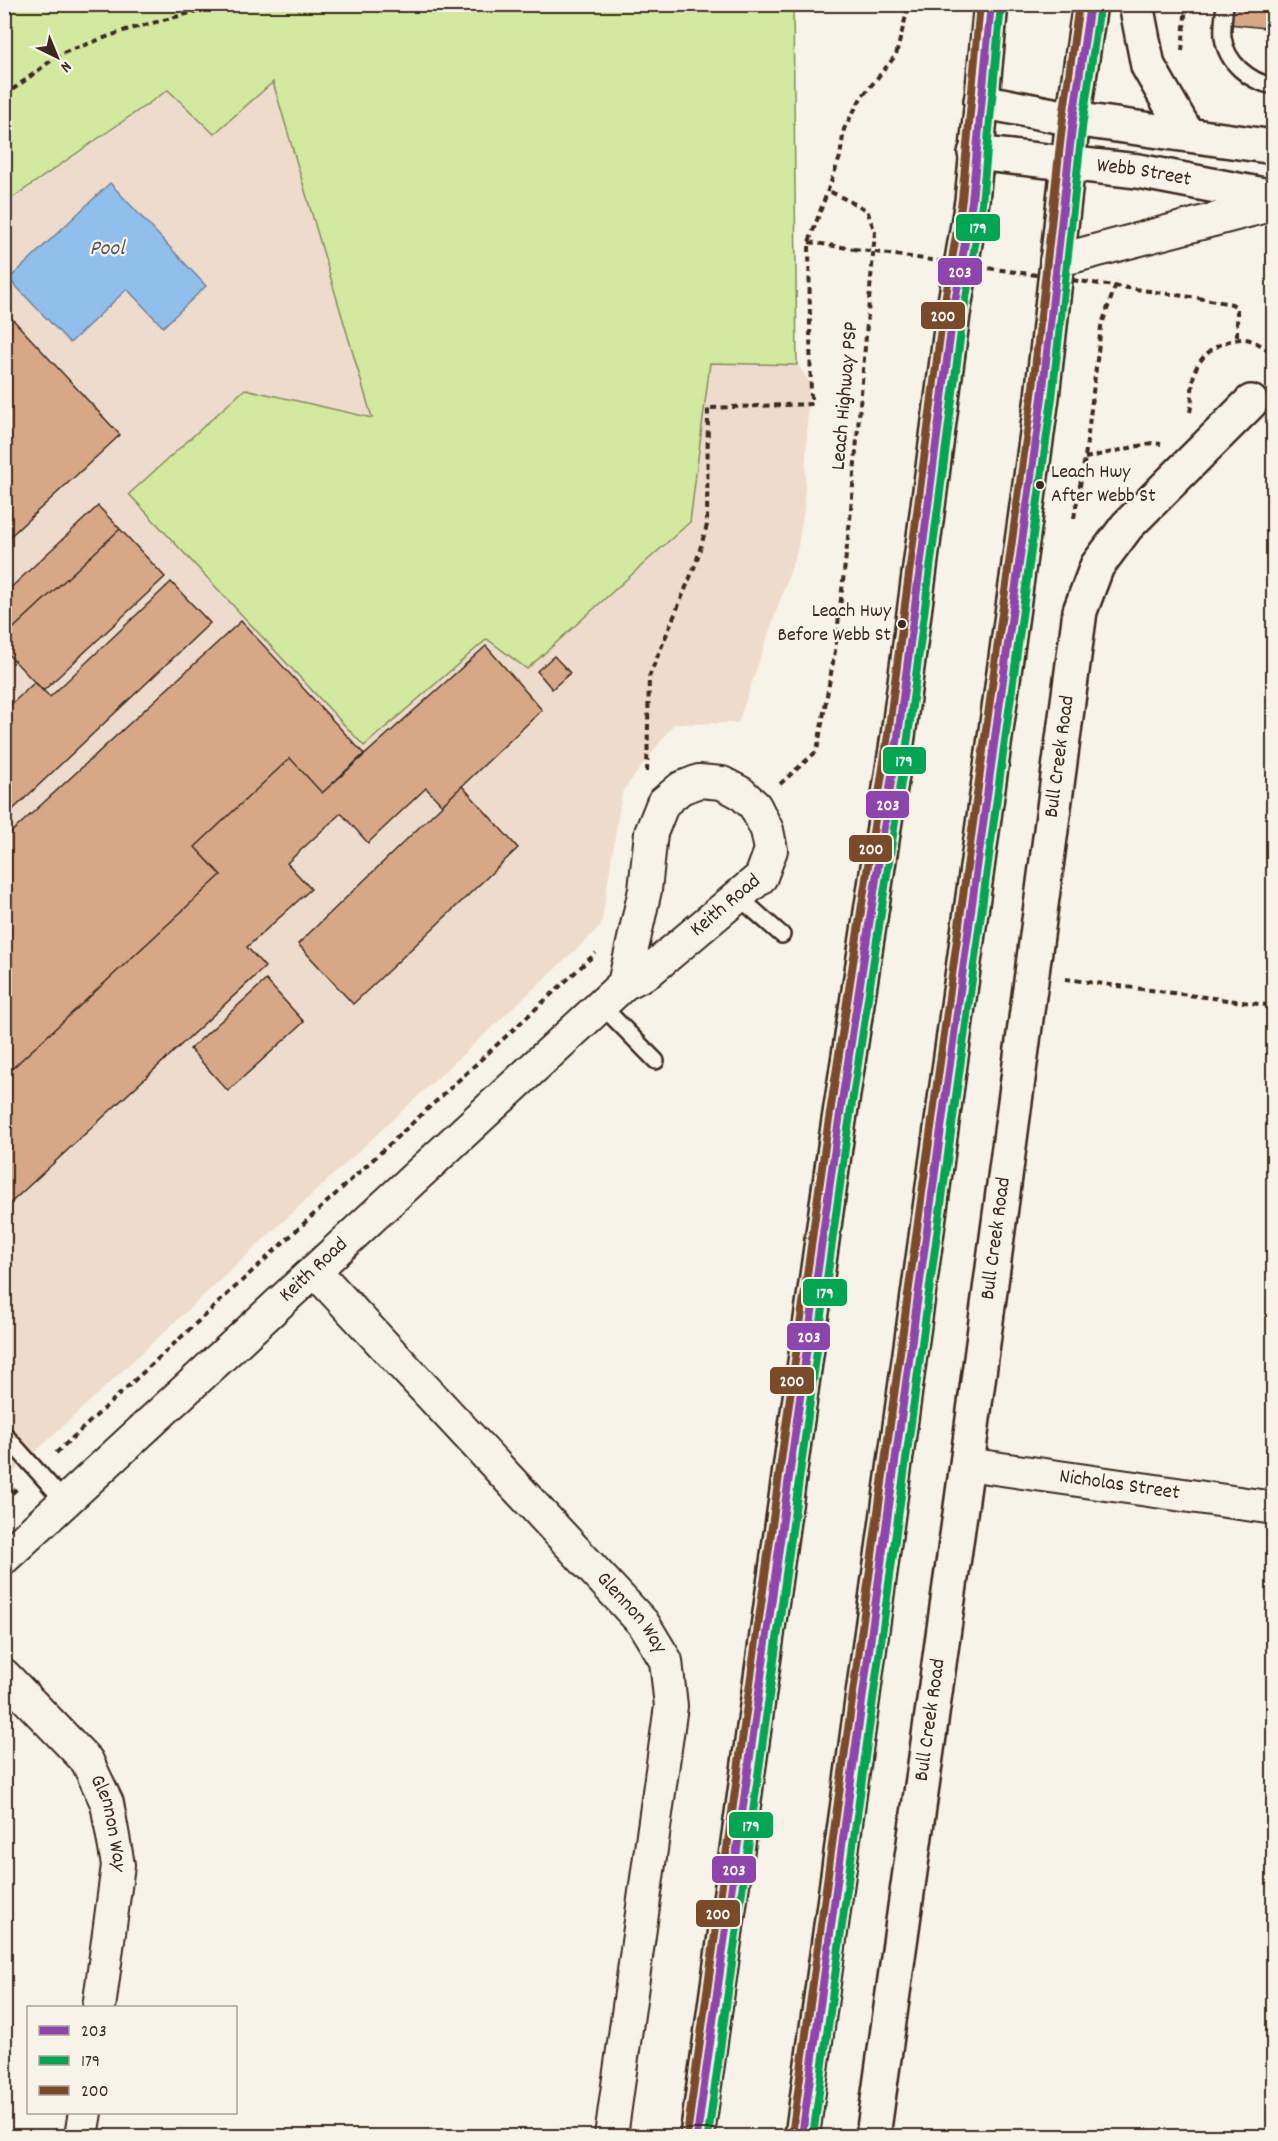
<svg xmlns="http://www.w3.org/2000/svg" width="1278" height="2141" font-family="Dekko,sans-serif">
<rect width="100%" height="100%" fill="#f7f3e8"/>
<filter id="ink" filterUnits="userSpaceOnUse"><feTurbulence type="fractalNoise" baseFrequency=".0167" numOctaves="2"/><feDisplacementMap in="SourceGraphic" scale="12" xChannelSelector="R" yChannelSelector="G"/><feConvolveMatrix kernelMatrix="1 2 1 2 8 2 1 2 1" color-interpolation-filters="sRGB"/></filter>
<g filter="url(#ink)">
<path fill="#eddccb" d="M350,4l443,1 4,359 12,17 -5,128 -7,42 -59,172 -64,1 -52,68 -21,134 -596,554v-1275l164,-115z"/>
<path fill="#d2e99f" stroke="#868a5e" stroke-width="1.5" d="M5,4l788,1 4,360 -87,-2 -20,159 -163,147 -40,-30 -123,107 -235,-252 116,-105 127,29 -99,-336 -59,52 -46,-44 -163,113z"/>
<path fill="#91bfeb" stroke="#6f8399" stroke-width="1.5" d="M110,183l96,103 -43,41 -36,-38 -57,54 -61,-64z"/>
<path fill="#d6a888" stroke="#3b2a1e" stroke-width="1.5" d="M1231,4h43v25l-45,-5z
M4,310l116,125 -116,107z
M98,506l22,23 -116,108v-43z
M120,529l45,48 -122,114 -39,-41v-13z
M171,582l39,41 -206,195v-107l31,-29 15,15z
M241,621l123,133 -42,39 -32,-35 -95,89 26,28 -217,201v-237z
M486,646l56,64 -100,95 -16,-17 -58,55 -27,-30 -54,50 24,26 -64,58 18,20 -261,242v-133l217,-201 -26,-28 95,-89 32,35z
M554,656l16,17 -18,16 -15,-18z
M462,786l56,62 -165,156 -55,-60z
M266,980l38,42 -76,69 -38,-42z"/>
<g fill="none" stroke-linecap="round" stroke-linejoin="round">
<defs>
<path id="lane" d="M1225,4c-1,11 -3,23 -2,33 3,25 26,45 51,49
M740,898l42,37
M602,1006l54,55
M4,1434l61,68"/>
<g id="street">
<path d="M1056,261l218,-57"/>
<path id="s1" d="M315,1271l328,352 23,38 5,45 -60,430"/>
<path id="s2" d="M967,1464l307,44"/>
<path id="s3" d="M4,1558l620,-574 24,-12 113,-95 10,-27 -4,-20 -12,-24 -14,-13 -19,-10 -23,-2 -18,7 -18,15 -12,30 -6,57 -21,94"/>
<path id="s4" d="M4,1675l83,86 20,42 11,62 -19,143"/>
<path d="M81,2136l4,-24"/>
</g>
<g id="secondary">
<path d="M981,101l92,18 201,28"/>
<path id="s5" d="M975,153l163,18 136,26"/>
<path id="s6" d="M873,2136l94,-672 113,-853 17,-45 30,-40 124,-124"/>
</g>
<path id="highway" d="M1136,4l12,62 39,68
M697,2136l139,-996 62,-404 55,-422 19,-113 19,-197
M802,2136l240,-1739 31,-278 17,-115"/>
</defs>
<use href="#lane" stroke="#3b2a1e" stroke-width="20"/>
<use href="#street" stroke="#3b2a1e" stroke-width="36"/>
<use href="#secondary" stroke="#3b2a1e" stroke-width="38"/>
<use href="#highway" stroke="#3b2a1e" stroke-width="38"/>
<path stroke="#3b2a1e" stroke-width="4" stroke-dasharray="6 4.5" stroke-linecap="butt" d="M1182,51l4,-47
M4,96l56,-42 66,-24 98,-26
M809,242l45,7
M1198,298l34,6 5,4v32
M1190,412c3,-12 1,-25 4,-38 5,-20 30,-36 51,-35 10,1 20,9 29,15
M1085,458l67,-15 9,1
M1074,518l11,-60 16,-131 16,-46
M647,772l2,-95 47,-114 11,-38 1,-117 103,-4 -2,-162 31,-85 4,-28 17,-31 35,-43 13,-51
M780,784l37,-33 18,-100 15,-131 25,-288 -8,-22 -38,-19
M1065,979l209,27
M56,1453l540,-500
M4,1500l15,-13"/>
<use href="#lane" stroke="#f7f3e8" stroke-width="15"/>
<use href="#street" stroke="#f7f3e8" stroke-width="32"/>
<use href="#secondary" stroke="#f7f3e8" stroke-width="33"/>
<use href="#highway" stroke="#f7f3e8" stroke-width="33"/>
<path stroke="#3b2a1e" stroke-width="4" stroke-dasharray="6 4.5" stroke-linecap="butt" d="M854,249l344,49"/>
<defs>
<path id="bus-1" d="M697,2136l139,-996 62,-404 55,-422 19,-113 19,-197
M802,2136l240,-1739 31,-278 17,-115"/>
<path id="bus-2" d="M708,2136l138,-994 62,-405 55,-421 19,-113 19,-198
M813,2136l239,-1738 31,-278 17,-114"/>
<path id="bus-3" d="M687,2135l139,-996 62,-404 55,-422 19,-113 18,-196
M792,2135l240,-1739 31,-278 16,-114"/>
</defs>
<use href="#bus-1" stroke="#f7f3e8" stroke-width="12"/>
<use href="#bus-2" stroke="#f7f3e8" stroke-width="12"/>
<use href="#bus-3" stroke="#f7f3e8" stroke-width="12"/>
<use href="#bus-1" stroke="#8e44ad" stroke-width="8"/>
<use href="#bus-2" stroke="#00a651" stroke-width="8"/>
<use href="#bus-3" stroke="#7a4b2a" stroke-width="8"/>
</g>
</g>
<g fill="#3b2a1e" stroke="#f7f3e8" stroke-width="2">
<circle cx="1040" cy="485" r="5"/>
<circle cx="902" cy="624" r="5"/>
</g>
<g text-anchor="middle" dominant-baseline="central" stroke-width="4.5" stroke-linejoin="round" paint-order="stroke">
<g font-size="20" fill="#3b2a1e" stroke="#f7f3e8" text-anchor="start">
<text x="1051" y="473">Leach Hwy<tspan x="1051" dy="24">After Webb St</tspan></text>
<text x="891" y="612" text-anchor="end">Leach Hwy<tspan x="891" dy="24">Before Webb St</tspan></text>
</g>
<g font-size="21" fill="#3b2a1e" stroke="#f7f3e8">
<text stroke="none"><textPath href="#s5" startOffset="170">Webb Street</textPath></text>
<text transform="translate(846 396) rotate(-85)">Leach Highway PSP</text>
<text stroke="none"><textPath href="#s6" startOffset="1392">Bull Creek Road</textPath></text>
<text stroke="none"><textPath href="#s3" startOffset="974">Keith Road</textPath></text>
<text stroke="none"><textPath href="#s6" startOffset="906">Bull Creek Road</textPath></text>
<text stroke="none"><textPath href="#s3" startOffset="423">Keith Road</textPath></text>
<text stroke="none"><textPath href="#s2" startOffset="154">Nicholas Street</textPath></text>
<text stroke="none"><textPath href="#s1" startOffset="466">Glennon Way</textPath></text>
<text stroke="none"><textPath href="#s6" startOffset="420">Bull Creek Road</textPath></text>
<text stroke="none"><textPath href="#s4" startOffset="186">Glennon Way</textPath></text>
</g>
<g font-size="22" font-style="italic" fill="#55575c" stroke="#f7f3e8">
<text x="107" y="249">Pool</text>
</g>
</g>
<g stroke="#f7f3e8" stroke-width="2">
<rect x="955" y="213" width="46" height="29" rx="6" fill="#00a651"/>
<rect x="937" y="257" width="46" height="29" rx="6" fill="#8e44ad"/>
<rect x="920" y="301" width="46" height="29" rx="6" fill="#7a4b2a"/>
<rect x="882" y="746" width="45" height="29" rx="6" fill="#00a651"/>
<rect x="865" y="790" width="45" height="29" rx="6" fill="#8e44ad"/>
<rect x="848" y="834" width="45" height="29" rx="6" fill="#7a4b2a"/>
<rect x="802" y="1278" width="46" height="29" rx="6" fill="#00a651"/>
<rect x="786" y="1322" width="45" height="29" rx="6" fill="#8e44ad"/>
<rect x="769" y="1366" width="46" height="29" rx="6" fill="#7a4b2a"/>
<rect x="728" y="1811" width="46" height="28" rx="6" fill="#00a651"/>
<rect x="711" y="1855" width="46" height="29" rx="6" fill="#8e44ad"/>
<rect x="695" y="1899" width="46" height="29" rx="6" fill="#7a4b2a"/>
</g>
<g font-size="16" text-anchor="middle" font-weight="bold" fill="#fff">
<text x="978" y="233">179</text>
<text x="960" y="277">203</text>
<text x="943" y="321">200</text>
<text x="904" y="766">179</text>
<text x="888" y="810">203</text>
<text x="871" y="854">200</text>
<text x="825" y="1298">179</text>
<text x="809" y="1342">203</text>
<text x="792" y="1386">200</text>
<text x="751" y="1831">179</text>
<text x="734" y="1875">203</text>
<text x="718" y="1919">200</text>
</g>
<rect width="1278" height="2141" fill="none" stroke="#f7f3e8" stroke-width="24"/>
<rect x="12" y="12" width="1254" height="2117" fill="none" stroke="#3b2a1e" stroke-width="2" filter="url(#ink)"/>
<rect x="27" y="2006" width="210" height="108" fill="#f7f3e8" stroke="#aca397" stroke-width="1.5"/>
<rect x="39" y="2026" width="30" height="9" fill="#8e44ad" stroke="#aca397" stroke-width="1.5"/>
<text x="81" y="2036" font-size="18" fill="#3b2a1e">203</text>
<rect x="39" y="2056" width="30" height="9" fill="#00a651" stroke="#aca397" stroke-width="1.5"/>
<text x="81" y="2066" font-size="18" fill="#3b2a1e">179</text>
<rect x="39" y="2086" width="30" height="9" fill="#7a4b2a" stroke="#aca397" stroke-width="1.5"/>
<text x="81" y="2096" font-size="18" fill="#3b2a1e">200</text>
<g transform="translate(57 57) rotate(137)" stroke="#f7f3e8" stroke-width="4.5" paint-order="stroke">
<path d="M0-4.5L10 22L0 15L-10 22Z" fill="#3b2a1e"/>
<text y="-9" font-size="16" font-weight="bold" text-anchor="middle" fill="#3b2a1e">N</text>
</g>
</svg>
